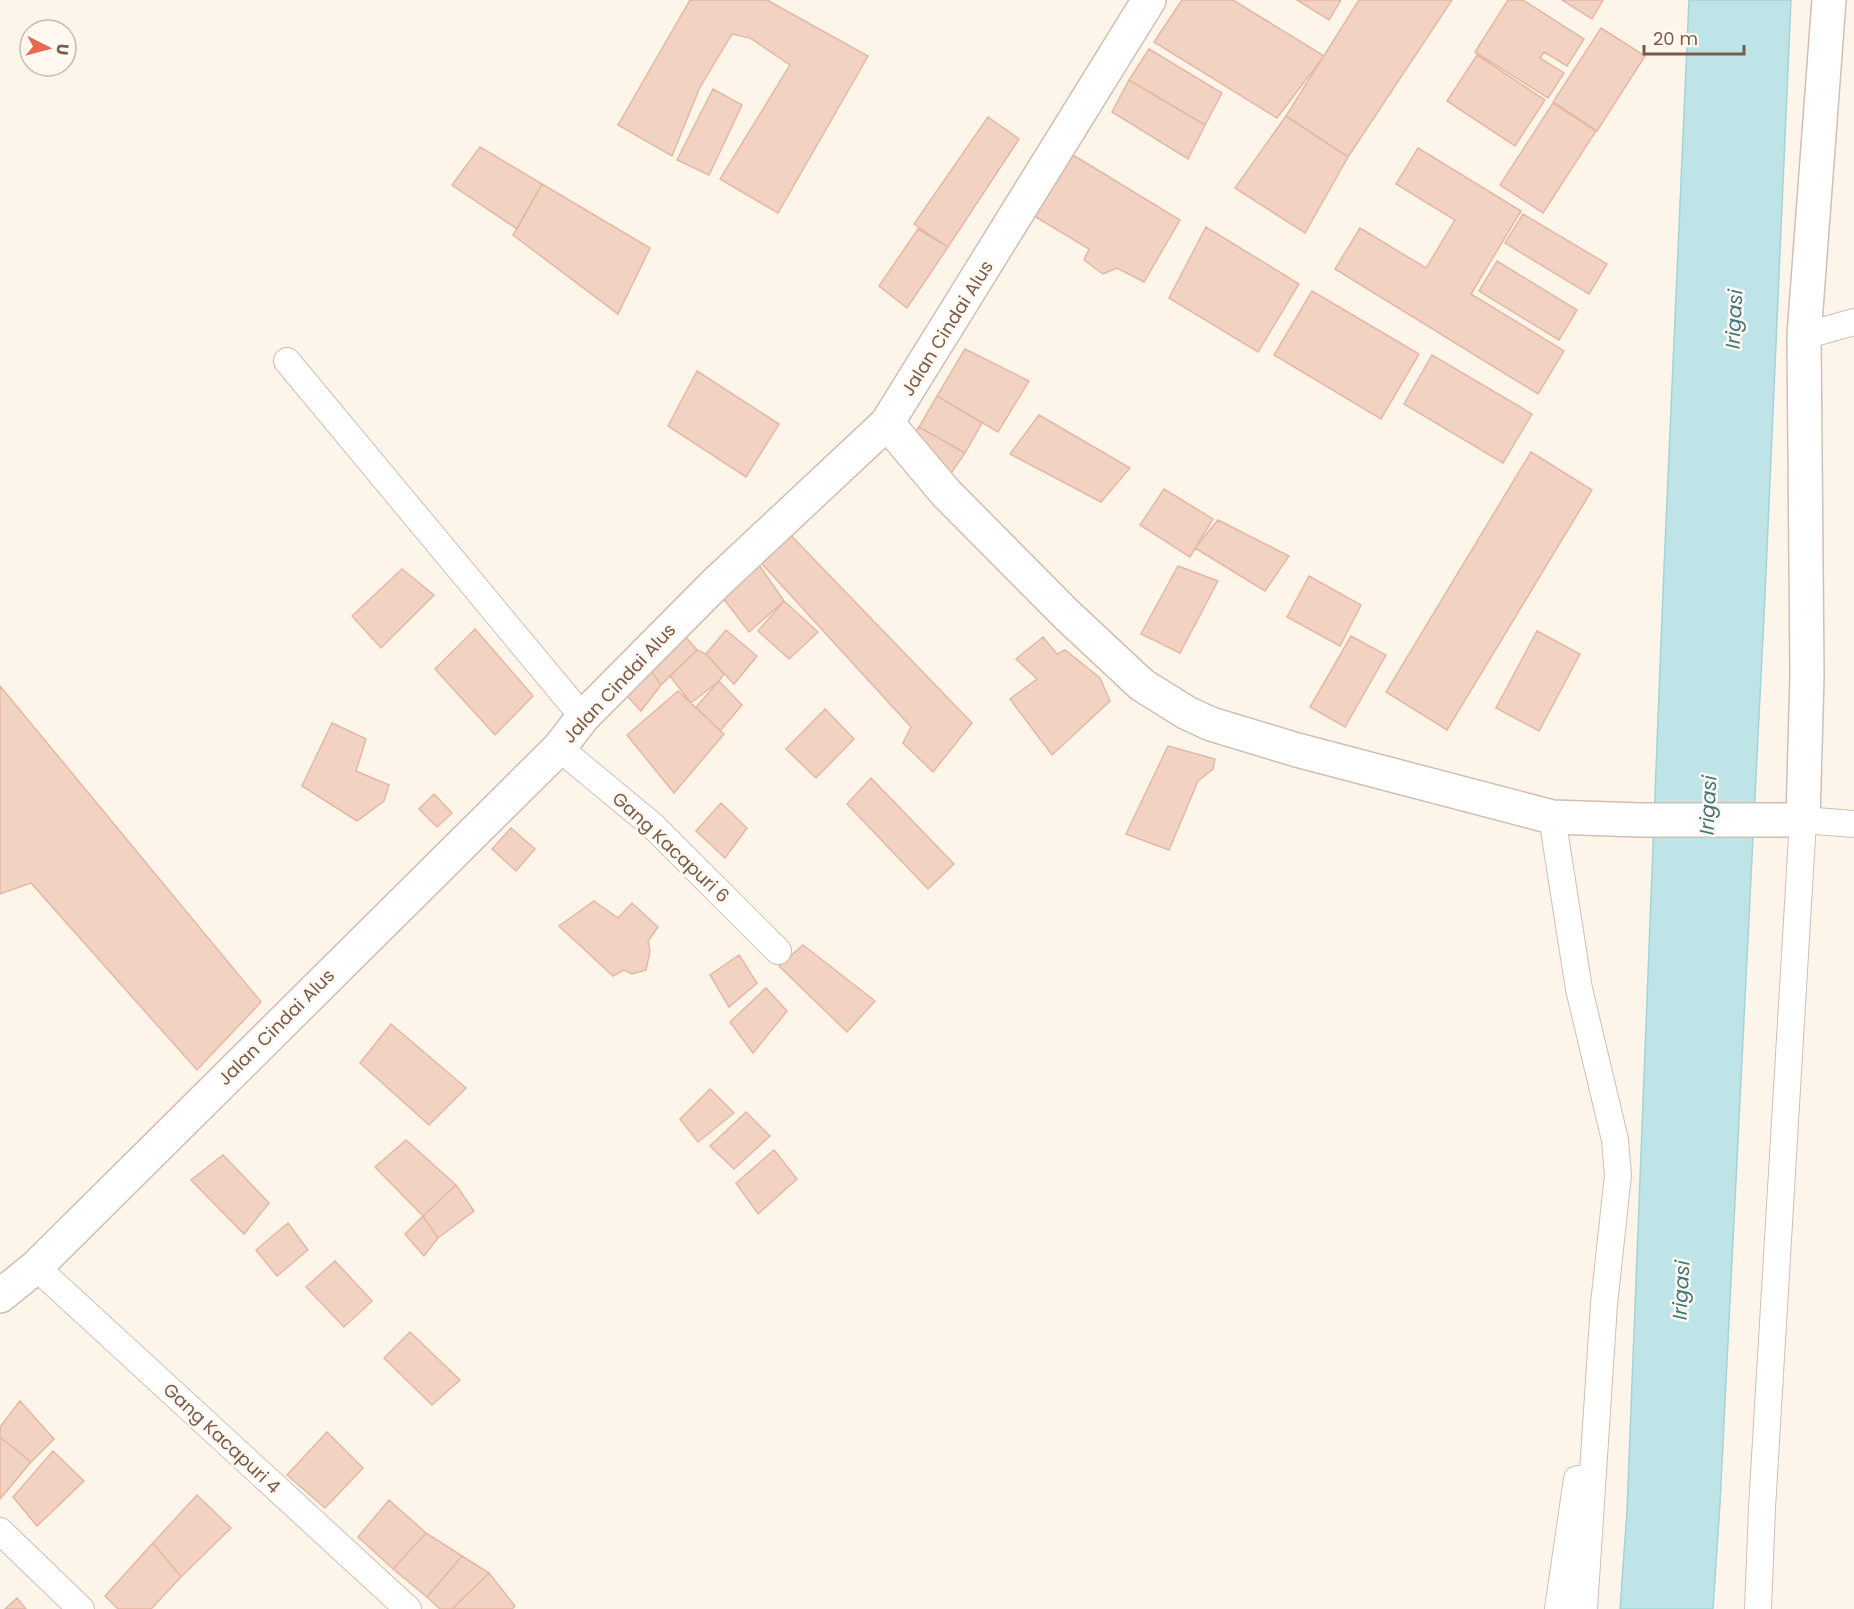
<svg xmlns="http://www.w3.org/2000/svg" width="1854" height="1609" font-family="Poppins,sans-serif">
<rect width="100%" height="100%" fill="#fdf5ea"/>
<path fill="#bee4e7" stroke="#a4d4d9" stroke-width="1.5" d="M1689,0h102l-26,595 -45,908 -7,106h-93l7,-98 36,-920z"/>
<path fill="#f2d2c2" stroke="#e5b8a2" stroke-width="1.5" d="M690,0h77l101,56 -90,157 -58,-34 70,-114 -40,-27 -18,-4 -32,53 -28,69 -54,-31z
M1182,0h51l91,56 -47,62 -123,-76z
M1297,0h44l-12,20z
M1359,0h93l-104,157 -62,-41z
M1508,0h15l61,39 -17,27 -23,-14 -4,6 24,15 -16,25 -73,-46z
M1562,0h41l-11,19z
M1601,28l44,28 -48,75 -44,-29z
M1149,49l73,44 -17,32 -76,-45z
M1477,55l68,45 -30,46 -68,-45z
M1129,80l76,45 -17,34 -76,-47z
M713,89l29,16 -33,70 -32,-15z
M1553,103l43,28 -53,82 -43,-28z
M1286,116l62,41 -43,76 -70,-45z
M988,117l31,22 -71,108 -34,-23z
M480,147l62,37 -25,45 -65,-44z
M1418,148l103,63 -50,83 93,57 -26,43 -203,-125 25,-41 66,40 29,-48 -59,-36z
M1073,155l107,65 -36,62 -27,-14 -14,6 -19,-14 5,-11 -58,-35z
M542,184l108,64 -32,66 -105,-79z
M1523,214l84,50 -18,30 -84,-51z
M1206,227l93,57 -41,68 -89,-54z
M918,229l30,18 -41,61 -28,-22z
M1497,261l80,49 -18,30 -80,-49z
M1312,291l107,63 -38,65 -107,-64z
M965,349l64,32 -31,51 -61,-36z
M1432,355l100,59 -29,49 -99,-59z
M697,371l82,53 -33,53 -78,-51z
M937,396l45,27 -17,30 -46,-26z
M1039,415l91,53 -29,34 -91,-48z
M919,427l46,26 -18,26 -41,-33z
M1531,452l61,38 -145,240 -61,-38z
M1164,489l49,30 -23,38 -50,-32z
M1218,520l71,36 -24,35 -70,-43z
M779,523l193,200 -39,49 -30,-29 8,-16 -157,-172z
M759,565l25,36 -35,31 -26,-34z
M1178,566l40,15 -38,72 -39,-19z
M402,569l32,26 -53,53 -29,-32z
M1309,576l52,29 -21,41 -53,-29z
M784,601l34,31 -29,27 -31,-28z
M675,625l22,25 -36,35 -19,-28z
M475,629l58,67 -38,39 -60,-66z
M726,630l31,26 -23,28 -28,-30z
M1537,631l43,23 -41,77 -43,-23z
M1351,636l35,19 -41,72 -35,-20z
M1043,637l14,17 8,-4 35,28 10,23 -58,54 -42,-56 27,-20 -21,-20z
M697,650l9,4 18,20 -5,7 -28,22 -21,-27z
M642,657l19,28 -20,26 -25,-27z
M719,681l23,24 -22,26 -24,-24z
M0,686l261,316 -64,68 -166,-187 -31,11z
M678,691l46,43 -50,59 -47,-58z
M825,709l29,30 -38,39 -30,-29z
M332,723l34,16 -10,32 33,14 -5,16 -27,20 -55,-35z
M1168,746l47,13 -2,10 -15,12 -29,69 -43,-16z
M871,778l83,86 -26,25 -81,-85z
M434,794l18,19 -15,14 -18,-18z
M721,803l26,25 -22,30 -29,-27z
M511,828l24,21 -19,22 -24,-22z
M594,901l24,17 14,-15 26,24 -10,14 2,10 -4,19 -14,4 -8,-4 -11,6 -54,-50z
M803,945l72,56 -28,31 -68,-66z
M739,955l18,28 -28,24 -19,-32z
M766,988l21,23 -34,42 -23,-31z
M391,1024l75,64 -37,37 -69,-62z
M710,1089l24,24 -36,29 -18,-23z
M746,1112l24,24 -36,33 -24,-23z
M406,1140l50,45 -33,31 -48,-49z
M774,1150l23,29 -39,35 -22,-31z
M223,1155l46,48 -25,31 -53,-54z
M456,1185l18,26 -36,27 -15,-22z
M423,1216l15,22 -14,18 -19,-22z
M288,1223l20,27 -31,26 -21,-26z
M335,1261l37,40 -28,26 -38,-40z
M410,1332l50,48 -28,25 -48,-47z
M20,1401l34,38 -23,23 -31,-25v-10z
M327,1432l36,36 -38,40 -38,-33z
M0,1437l31,25 -31,37z
M53,1451l31,30 -47,45 -24,-29z
M197,1495l34,33 -50,49 -28,-34z
M389,1500l37,33 -33,36 -35,-32z
M426,1533l36,23 -35,41 -34,-28z
M153,1543l28,34 -30,32h-33l-13,-13z
M462,1556l27,17 -37,36h-12l-13,-12z
M489,1573l26,33 -3,3h-60z
M17,1598l9,11h-21z"/>
<g fill="none" stroke-linecap="round" stroke-linejoin="round">
<defs>
<path id="minor" d="M1804,336l50,-14
M287,361l296,356
M559,748l93,77 126,126
M1552,817l27,172 36,151 3,35 -14,129 -20,305
M36,1267l372,342
M0,1531l81,78
M1558,1609l19,-130
M1758,1609l4,-101 41,-688 51,4"/>
<path id="tertiary" d="M887,423l59,70 121,122 75,70 45,28 24,11 86,26 255,67 88,3h163l4,-144 -3,-340 25,-336
M0,1296l36,-29 523,-519 24,-31 132,-133 172,-161 262,-423"/>
</defs>
<use href="#minor" stroke="#d2beb2" stroke-width="28"/>
<use href="#tertiary" stroke="#d2beb2" stroke-width="36"/>
<use href="#minor" stroke="#fff" stroke-width="26"/>
<use href="#tertiary" stroke="#fff" stroke-width="33"/>
</g>
<g text-anchor="middle" dominant-baseline="central" stroke-width="5" stroke-linejoin="round" paint-order="stroke">
<g font-size="18" fill="#795a4c" stroke="#fff9f1">
<text transform="translate(947 328) rotate(-58)">Jalan Cindai Alus</text>
<text transform="translate(619 683) rotate(-47)">Jalan Cindai Alus</text>
<text transform="translate(671 847) rotate(43)">Gang Kacapuri 6</text>
<text transform="translate(276 1027) rotate(-45)">Jalan Cindai Alus</text>
<text transform="translate(222 1438) rotate(43)">Gang Kacapuri 4</text>
</g>
<g font-size="20" font-style="italic" fill="#40767d" stroke="#fff9f1">
<text transform="translate(1734 319) rotate(-87)">Irigasi</text>
<text transform="translate(1708 805) rotate(-87)">Irigasi</text>
<text transform="translate(1681 1290) rotate(-87)">Irigasi</text>
</g>
</g>
<g transform="translate(48 48) rotate(96)"><circle r="28" fill="#fff9f1" stroke="#c9b9af" stroke-width="1.5"/>
<path d="M0-4.5L10 22L0 15L-10 22Z" fill="#e66950"/>
<text y="-9" font-size="16" font-weight="bold" text-anchor="middle" fill="#795a4c">U</text>
</g>
<path d="M1644 45v9h100v-9" fill="none" stroke="#795a4c" stroke-width="3"/>
<text x="1653" y="45" font-size="18" fill="#795a4c" stroke="#fff9f1" stroke-width="4.5" paint-order="stroke">20 m</text>
</svg>
